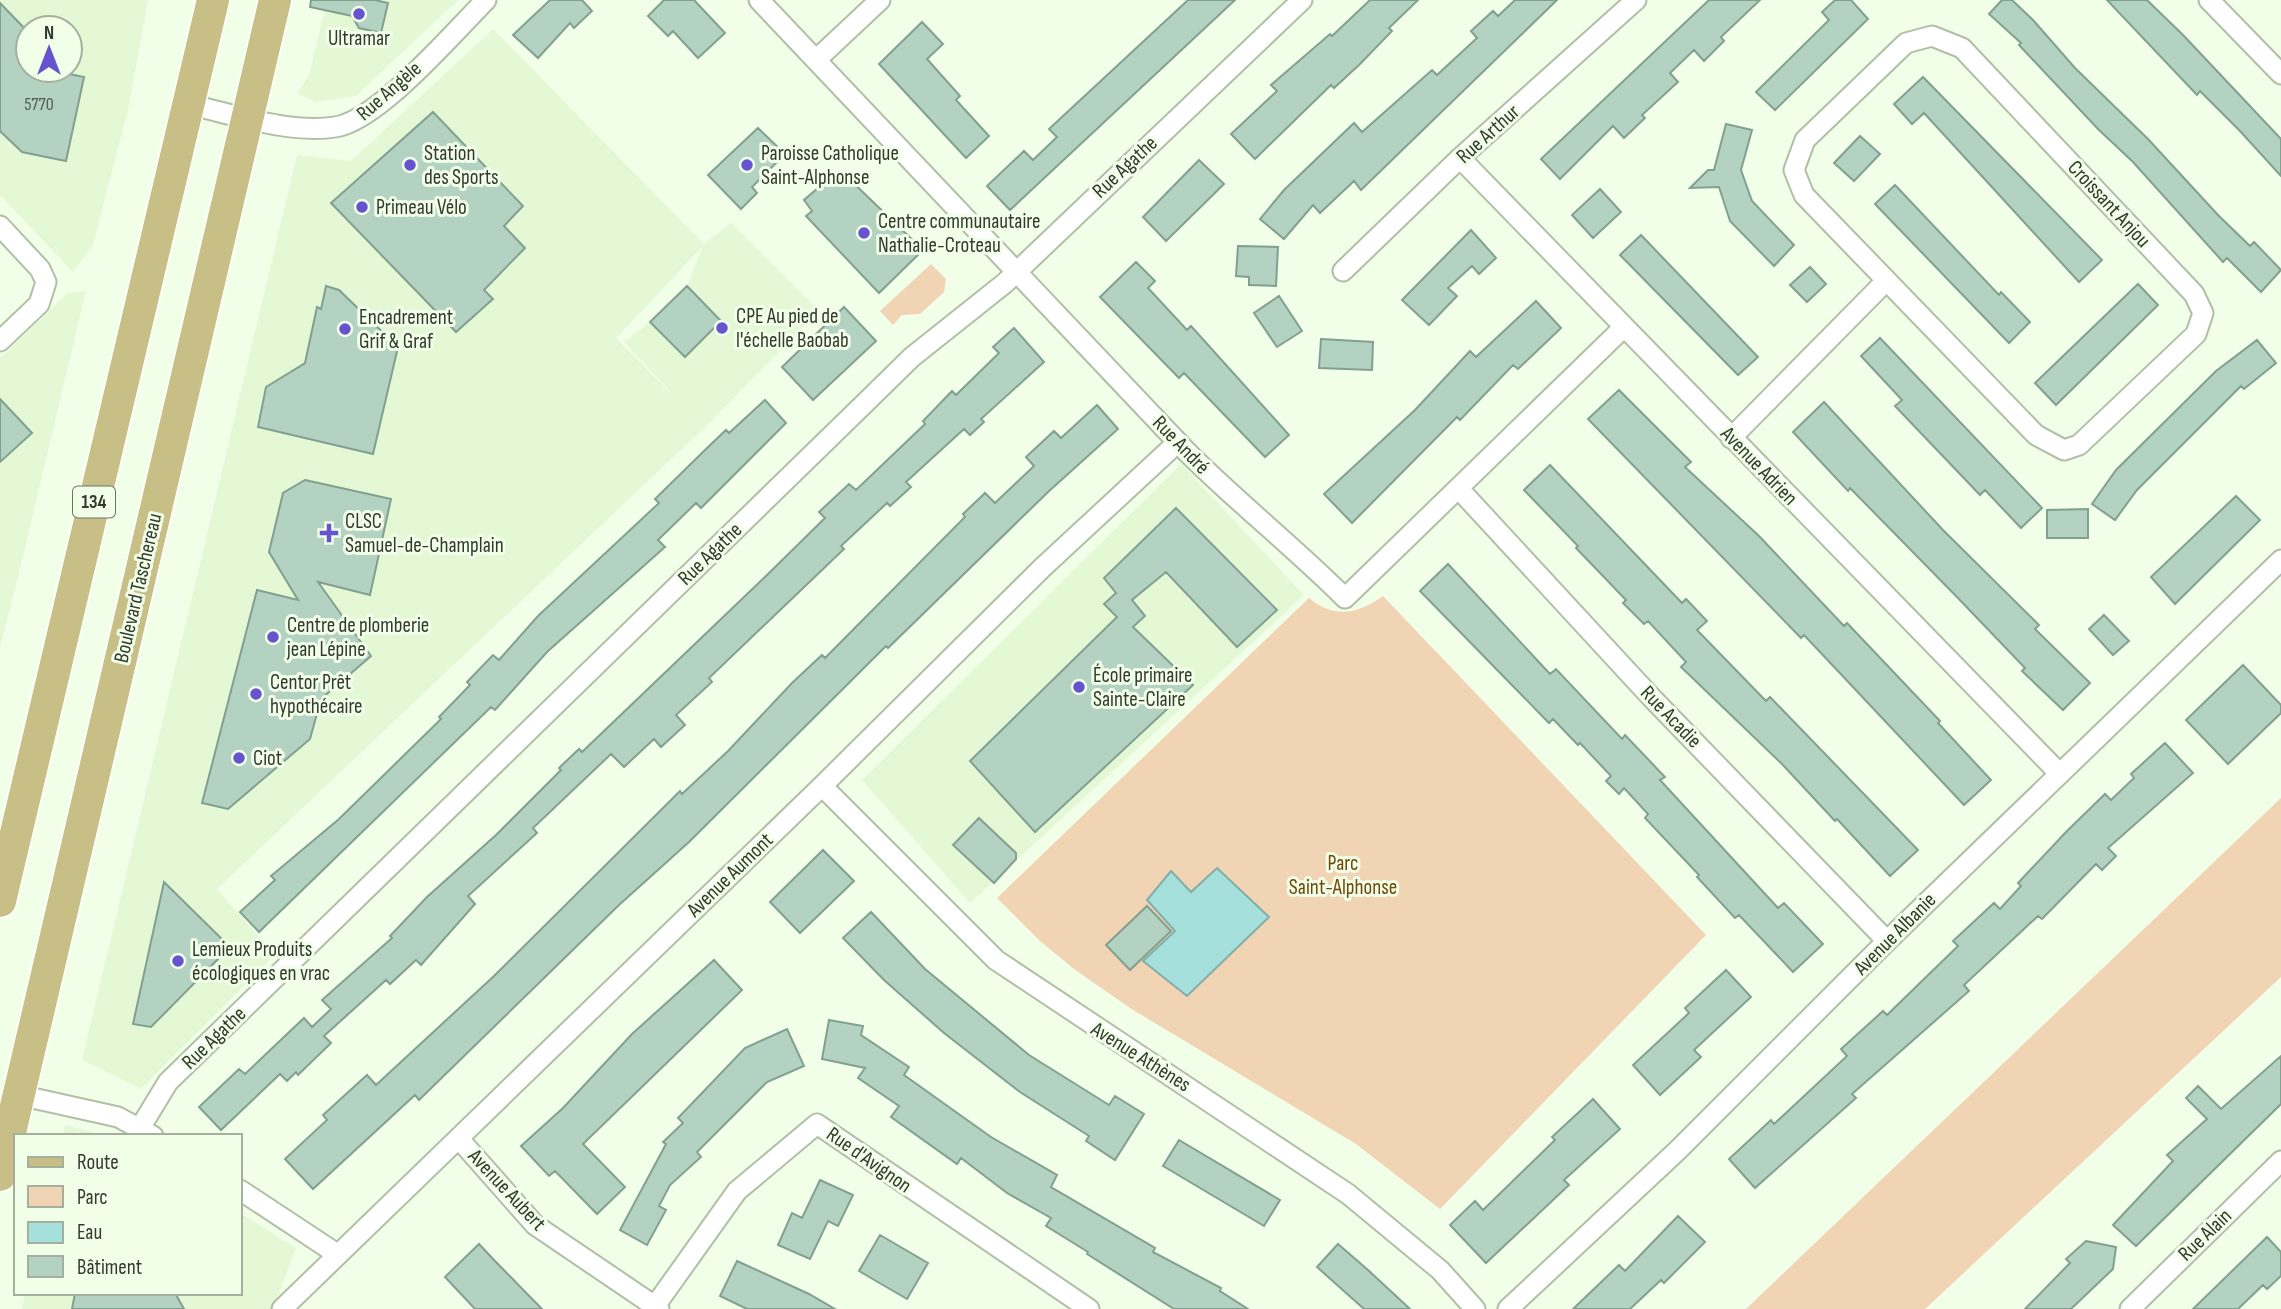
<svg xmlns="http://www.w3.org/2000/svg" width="2281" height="1309" font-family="'Sofia Sans Condensed',sans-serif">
<rect width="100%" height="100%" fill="#f1fee8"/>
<path fill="#e4f8d5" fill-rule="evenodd" d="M0,0h148l-20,110 -35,135 -20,27 -73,-77zM28,28h42v42h-42z
M327,0h131l-102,96 -39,6 -20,-8 12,-19z
M493,29l211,215 27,-21 88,88 -114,116 -488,462 58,66 -134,134 -59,-29 215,-905 54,6zM703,246l-16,40 -37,36 -26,20 55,59 -63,-63z
M86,291l-68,286 -18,70v-289l68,-65z
M1181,464l123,131 -334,308 -108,-123z
M65,1125l42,11h-44z
M240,1213l56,35 -23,61h-251l3,-16h215z"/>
<path fill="#f1d4b3" d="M931,264l15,15 -2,13 -24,22 -18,1 -9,10 -13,-14z
M1383,596l323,339 -266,274 -84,-65 -226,-136 -56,-39 -34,-28 -43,-43 312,-300c25,21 49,16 74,-2z
M2281,798v179l-356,332h-179z"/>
<path fill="#a5e0dd" stroke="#83aea8" stroke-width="2" d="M1217,868l52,49 -82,79 -44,-35 32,-30 -28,-31 24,-29 20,21z"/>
<path fill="#b3d2c2" stroke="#82a090" stroke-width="2" d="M311,0h64l13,3 -7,30 -22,-5 -7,-12 -42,-9z
M550,0h32l10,11 -18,17 -4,-5 -32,35 -25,-23z
M664,0h30l31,33 -27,25 -25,-27 -5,5 -20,-20z
M1188,0h47l-225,210 -23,-24 37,-35 9,9 24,-23 -8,-8z
M1370,0h48l-29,28 3,3 -33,34 -25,23 -3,-3 -76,74 -24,-25 46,-43 -6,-6 59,-51 2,2z
M1515,0h42l-196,190 -7,-9 -34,32 -7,-8 -29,34 -24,-20 24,-29 70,-67 8,9 70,-62 5,5 40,-37 -6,-7 22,-20 5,5z
M1709,0h51l-39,37 3,4 -20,20 -10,-11 -24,23 8,9 -36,33 3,3 -21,20 -11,-12 -53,53 -19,-20z
M1835,0h16l17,19 -93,91 -19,-18 73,-72 -7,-8z
M2002,0h10l21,20 42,48 73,71 70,76 32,31 4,-4 27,28 -20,22 -34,-34 -4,4 -90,-100 -35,-33 -79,-84 2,-2 -32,-29z
M2107,0h40l37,36 97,103v37l-41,-45 -40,-40 -3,4z
M0,3l28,29v38h22l34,7 -18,84 -44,-9 -22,-21z
M922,22l21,22 -16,15 33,37 -4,4 33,36 -23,22 -87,-94z
M1923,77l179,183 -23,22 -155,-169 -12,11 -18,-20z
M433,112l90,94 -19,20 21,22 -41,42 9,9 -37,33 -125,-129z
M1726,124l26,6 -11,40 11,31 42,44 -20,21 -44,-45 -11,-34 -29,1 18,-18h6z
M758,128l27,26 -33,33 5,6 -16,16 -33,-34z
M1860,136l20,18 -26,27 -20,-18z
M1199,160l25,24 -58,57 -23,-24z
M843,173l80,77 -44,43 -73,-77 6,-5 -8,-11 22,-19 4,4z
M1895,185l104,110 2,-3 29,30 -21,21 -134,-139z
M1600,189l21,23 -28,26 -21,-23z
M1471,230l25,28 -17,16 -7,-8 -24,22 9,8 -28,29 -27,-25z
M1641,235l117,122 -20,18 -118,-120z
M1238,246l40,1 -2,39 -27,-1v-8l-13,-1z
M1136,262l19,19 -7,7 39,42 4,-4 98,109 -24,22 -81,-84 -5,5 -79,-81z
M1810,267l16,17 -19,18 -17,-17z
M2138,284l20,21 -102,100 -21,-22z
M326,286l13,4 59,57 -25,107 -115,-27 8,-40 39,-24 12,-56 4,2z
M687,286l34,35 -36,36 -35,-35z
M1279,296l23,35 -25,16 -23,-34z
M1536,301l25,27 -43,41 -5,-4 -53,55 -3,-3 -105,106 -28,-29 91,-84 55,-59 6,6z
M844,307l32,34 -63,59 -31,-33z
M1014,328l30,34 -63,57 3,3 -14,13 -6,-6 -58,53 5,5 -21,19 -3,-3 -46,43 3,3 -135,129 3,4 -36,33 9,10 -24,22 -7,-8 -30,28 -13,-13 -78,74 4,5 -69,63 7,8 -54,61 -5,-5 -26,24 -4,-4 -62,56 7,7 -33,32 -2,-3 -9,9 -7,-7 -59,56 -22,-23 40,-38 6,5 59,-56 8,9 19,-18 -9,-9 70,-62 -2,-2 37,-39 69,-62 65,-65 -2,-2 20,-19 3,3 185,-177 58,-57 -6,-6 30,-28 7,6 69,-66 -2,-3 29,-30 4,4 43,-42 -6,-6z
M1880,338l162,170 -21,20 -36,-38 -5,5 -85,-89 7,-6 -41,-44z
M1321,339l52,3 -1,28 -53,-2z
M2257,340l19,23 -32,26 -3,-3 -104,104 -22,30 -23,-16 24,-34 100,-99z
M1619,390l72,72 -6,5 74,69 85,90 3,-3 93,98 -2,2 53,57 -27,25 -160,-170 -3,3 -213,-219z
M0,399l32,34 -32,29z
M765,400l21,23 -85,85 -5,-5 -38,37 7,7 -118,105 -52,58 -4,-3 -232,225 -19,-20 35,-32 -4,-4 68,-57 102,-100 -2,-2 31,-32 -3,-3 26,-27 6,5 39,-44 121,-113 -4,-4 51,-50 20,-19 3,3z
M1824,402l119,128 96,95 -4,4 55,54 -27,27 -41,-39 3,-3 -69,-72 -106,-108 -2,3 -55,-59z
M1097,405l21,24 -70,63 -160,156 -2,-2 -197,196 -70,63 -200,195 -4,-5 -102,94 -28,-30 42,-39 -4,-5 44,-40 9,10 118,-109 186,-185 2,3 46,-43 64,-68 30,-28 3,3 140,-141 -2,-3 22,-21 10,10 39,-37 -8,-9 28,-26 7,7z
M1550,465l132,138 4,-4 21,22 -10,9 69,71 4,-4 148,153 -28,26 -53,-57 -2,2 -53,-57 -101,-97 5,-5 -38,-41 -4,3 -21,-21 3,-3 -50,-52 2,-2 -54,-56z
M305,480l86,19 -21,96 -52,-13 53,74 -50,43 -11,40 -82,70 -26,-6 55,-213 41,10 -29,-48 14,-59z
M2236,496l24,24 -85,84 -24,-27z
M1176,508l101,102 -40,37 -71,-75 -34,28 13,16 -12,11 60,58 -158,147 -65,-71 147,-144 -13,-13 12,-11 -12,-15z
M2088,509v29h-41v-28z
M1448,564l102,110 6,-5 66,70 3,-4 40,42 -5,3 118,128 6,-5 39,41 -30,28 -54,-57 -4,3 -38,-41 2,-2 -54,-57 3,-4 -24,-26 -5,6 -13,-13 5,-5 -31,-33 -2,2 -25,-26 -4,4 -129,-132z
M2104,615l25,26 -16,14 -24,-26z
M2243,665l38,40v8l-53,51 -42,-44z
M2165,743l28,30 -85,75 8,8 -14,14 -6,-6 -54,55 -4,-3 -74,69 5,6 -117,103 4,4 -101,90 -26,-29 42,-39 3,4 73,-68 -6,-7 42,-38 4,4 71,-69 -5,-5 41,-38 6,6 21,-23 -3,-3 48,-51 39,-38 6,6 23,-22 -3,-4z
M979,818l37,35v6l-22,24 -41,-38z
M823,850l31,31 -54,52 -30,-31z
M164,882l66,65 -79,80 -18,-3z
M1147,906l24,25 -41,39 -24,-25z
M871,912l54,57 104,86 80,50 6,-9 29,18 -29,46 -29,-19 3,-5 -69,-44 -76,-59 -60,-53 -41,-42z
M714,960l28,30 -159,154 42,43 -28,27 -42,-43 -6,5 -28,-30 42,-38 69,-74z
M1726,970l25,27 -57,53 7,7 -41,38 -27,-30 56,-52 -4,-5z
M829,1020l34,6 -2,9 48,32 -5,8 87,62 66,38 -6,12 104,61 -2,4 68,36 -1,3 28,18h-74l-87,-55 1,-2 -42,-26 5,-8 -44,-25 -46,-35 -4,6 -66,-47 8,-11 -41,-28 7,-10 -43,-9z
M787,1029l17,37 -37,16 -70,70 4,5 -31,28 -11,21 7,4 -19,35 -27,-15 46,-86 -3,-2 20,-19 -5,-5 67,-70z
M2281,1056v48l-145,142 -23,-21 60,-64 -6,-6 40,-36 -21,-21 12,-12 23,23z
M1593,1099l27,30 -56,51 5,5 -83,78 -36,-38 25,-24 8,9 72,-70 -3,-3z
M1179,1140l101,60 -16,26 -101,-60z
M820,1180l33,15 -15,31 -10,-5 -18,38 -32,-14 14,-32 10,5z
M1678,1216l27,26 -41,41 -3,-3 -31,29h-57l46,-44 6,6z
M880,1235l48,28 -21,36 -48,-28z
M2267,1237l14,15v24l-14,13 -4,-4 -25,24h-45z
M2086,1241l30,6 -3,22 -42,40h-46l45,-46 -4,-4z
M479,1244l16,17 47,48h-67l-30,-32z
M1338,1244l30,26 42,39h-46l-47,-42z
M737,1261l72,33 26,15h-88l-27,-13z
M75,1293h100l9,16h-112z"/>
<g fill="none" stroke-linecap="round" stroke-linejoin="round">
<defs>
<path id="minor" d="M759,0l428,452c51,51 107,95 158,146l279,-271
M2209,0l72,74
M1932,36l30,12 232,246 9,19 -7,21 -117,111 -15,5 -28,-15 -232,-240 -10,-25 11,-30 101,-97z
M817,59l63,-59
M187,104c46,10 101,30 148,23 43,-6 119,-95 151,-127
M1460,158l599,615
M0,226l40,43 6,13 -7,22 -39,37
M1343,271l117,-113 176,-158
M1731,438l155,-157
M1459,489l192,208 236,244
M822,786l174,174 352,234 92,76 35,39
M19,1095l99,22 35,19
M140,1128l28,-46 696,-678 48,-47 93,-74 297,-283
M460,1140l75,85 124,84
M240,1190l97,64
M655,1306l82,-115 80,-67 272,185
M282,1309l540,-523 220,-218 136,-126
M1508,1309l170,-159 209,-209 394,-381
M2130,1309l151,-148"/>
<path id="primary" d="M0,901l213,-901
M0,1175l275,-1175"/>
</defs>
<use href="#minor" stroke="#b0bfa5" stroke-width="23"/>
<use href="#primary" stroke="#fff" stroke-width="35"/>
<use href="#minor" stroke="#fff" stroke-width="19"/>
<use href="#primary" stroke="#c7bf85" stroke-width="32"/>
</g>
<g fill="#6554ce" stroke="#f1fee8" stroke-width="2.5">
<circle cx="359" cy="14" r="7"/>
<circle cx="410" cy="165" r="7"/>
<circle cx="747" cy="165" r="7"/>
<circle cx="362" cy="207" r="7"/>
<circle cx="864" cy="233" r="7"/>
<circle cx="722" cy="328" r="7"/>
<circle cx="345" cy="329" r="7"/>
<path d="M325.5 522.5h7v7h7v7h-7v7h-7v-7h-7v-7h7z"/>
<circle cx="273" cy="637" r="7"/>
<circle cx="1079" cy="687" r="7"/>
<circle cx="256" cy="694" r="7"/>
<circle cx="239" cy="758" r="7"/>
<circle cx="178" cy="961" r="7"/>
</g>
<g text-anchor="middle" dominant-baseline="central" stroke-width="6" stroke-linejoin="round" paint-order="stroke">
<g font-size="18" fill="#535f53">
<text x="39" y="104">5770</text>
</g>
<rect fill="#f1fee8" stroke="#6c7466" stroke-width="2" x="73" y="486.5" width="42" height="31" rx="5"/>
<g font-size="19" font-weight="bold" fill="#33392e">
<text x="94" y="502">134</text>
</g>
<g font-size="21" fill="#33392e" stroke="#f1fee8" text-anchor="start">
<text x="359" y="38" text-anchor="middle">Ultramar</text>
<text x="424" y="153">Station<tspan x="424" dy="24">des Sports</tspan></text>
<text x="761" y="153">Paroisse Catholique<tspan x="761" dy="24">Saint-Alphonse</tspan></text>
<text x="376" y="207">Primeau Vélo</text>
<text x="878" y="221">Centre communautaire<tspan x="878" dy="24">Nathalie-Croteau</tspan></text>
<text x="736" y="316">CPE Au pied de<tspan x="736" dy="24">l'échelle Baobab</tspan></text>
<text x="359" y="317">Encadrement<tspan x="359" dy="24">Grif &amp; Graf</tspan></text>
<text x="345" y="521">CLSC<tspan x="345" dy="24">Samuel-de-Champlain</tspan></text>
<text x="287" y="625">Centre de plomberie<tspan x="287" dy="24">jean Lépine</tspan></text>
<text x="1093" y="675">École primaire<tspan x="1093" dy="24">Sainte-Claire</tspan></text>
<text x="270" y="682">Centor Prêt<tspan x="270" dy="24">hypothécaire</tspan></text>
<text x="253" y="758">Ciot</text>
<text x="192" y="949">Lemieux Produits<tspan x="192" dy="24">écologiques en vrac</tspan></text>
</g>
<g font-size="21" fill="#33392e" stroke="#f1fee8">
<text transform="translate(389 91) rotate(-41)">Rue Angèle</text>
<text transform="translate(1488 134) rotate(-42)">Rue Arthur</text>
<text transform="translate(1125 167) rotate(-43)">Rue Agathe</text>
<text transform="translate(2109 204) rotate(47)">Croissant Anjou</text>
<text transform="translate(1181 445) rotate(46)">Rue André</text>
<text transform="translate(1759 466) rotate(46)">Avenue Adrien</text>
<text transform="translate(710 554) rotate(-44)">Rue Agathe</text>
<text transform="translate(138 588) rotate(-77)">Boulevard Taschereau</text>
<text transform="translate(1671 717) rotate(46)">Rue Acadie</text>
<text transform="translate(730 875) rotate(-44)">Avenue Aumont</text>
<text transform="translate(1895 934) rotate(-45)">Avenue Albanie</text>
<text transform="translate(214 1038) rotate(-44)">Rue Agathe</text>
<text transform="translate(1141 1057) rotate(32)">Avenue Athènes</text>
<text transform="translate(869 1160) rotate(35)">Rue d'Avignon</text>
<text transform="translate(507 1190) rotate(47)">Avenue Aubert</text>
<text transform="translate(2205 1235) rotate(-44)">Rue Alain</text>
</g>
<g font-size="21" fill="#6f4708" stroke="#f1fee8">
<text x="1343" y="863">Parc<tspan x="1343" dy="24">Saint-Alphonse</tspan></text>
</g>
</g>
<rect x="14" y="1134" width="228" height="161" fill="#f1fee8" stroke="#a5af9e" stroke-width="2"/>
<rect x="28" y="1157" width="35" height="10" fill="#c7bf85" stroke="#a5af9e" stroke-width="2"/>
<text x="77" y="1169" font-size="21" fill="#33392e">Route</text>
<rect x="28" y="1186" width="35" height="21" fill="#f1d4b3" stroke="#a5af9e" stroke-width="2"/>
<text x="77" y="1204" font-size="21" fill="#33392e">Parc</text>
<rect x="28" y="1222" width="35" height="21" fill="#a5e0dd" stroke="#a5af9e" stroke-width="2"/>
<text x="77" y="1239" font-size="21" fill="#33392e">Eau</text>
<rect x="28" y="1256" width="35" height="21" fill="#b3d2c2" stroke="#a5af9e" stroke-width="2"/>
<text x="77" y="1274" font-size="21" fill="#33392e">Bâtiment</text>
<g transform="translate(49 49)"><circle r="33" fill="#f1fee8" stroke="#a5af9e" stroke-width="2"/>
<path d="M0-5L12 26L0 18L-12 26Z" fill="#6554ce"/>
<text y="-10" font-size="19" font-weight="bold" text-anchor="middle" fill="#33392e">N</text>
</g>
</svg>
